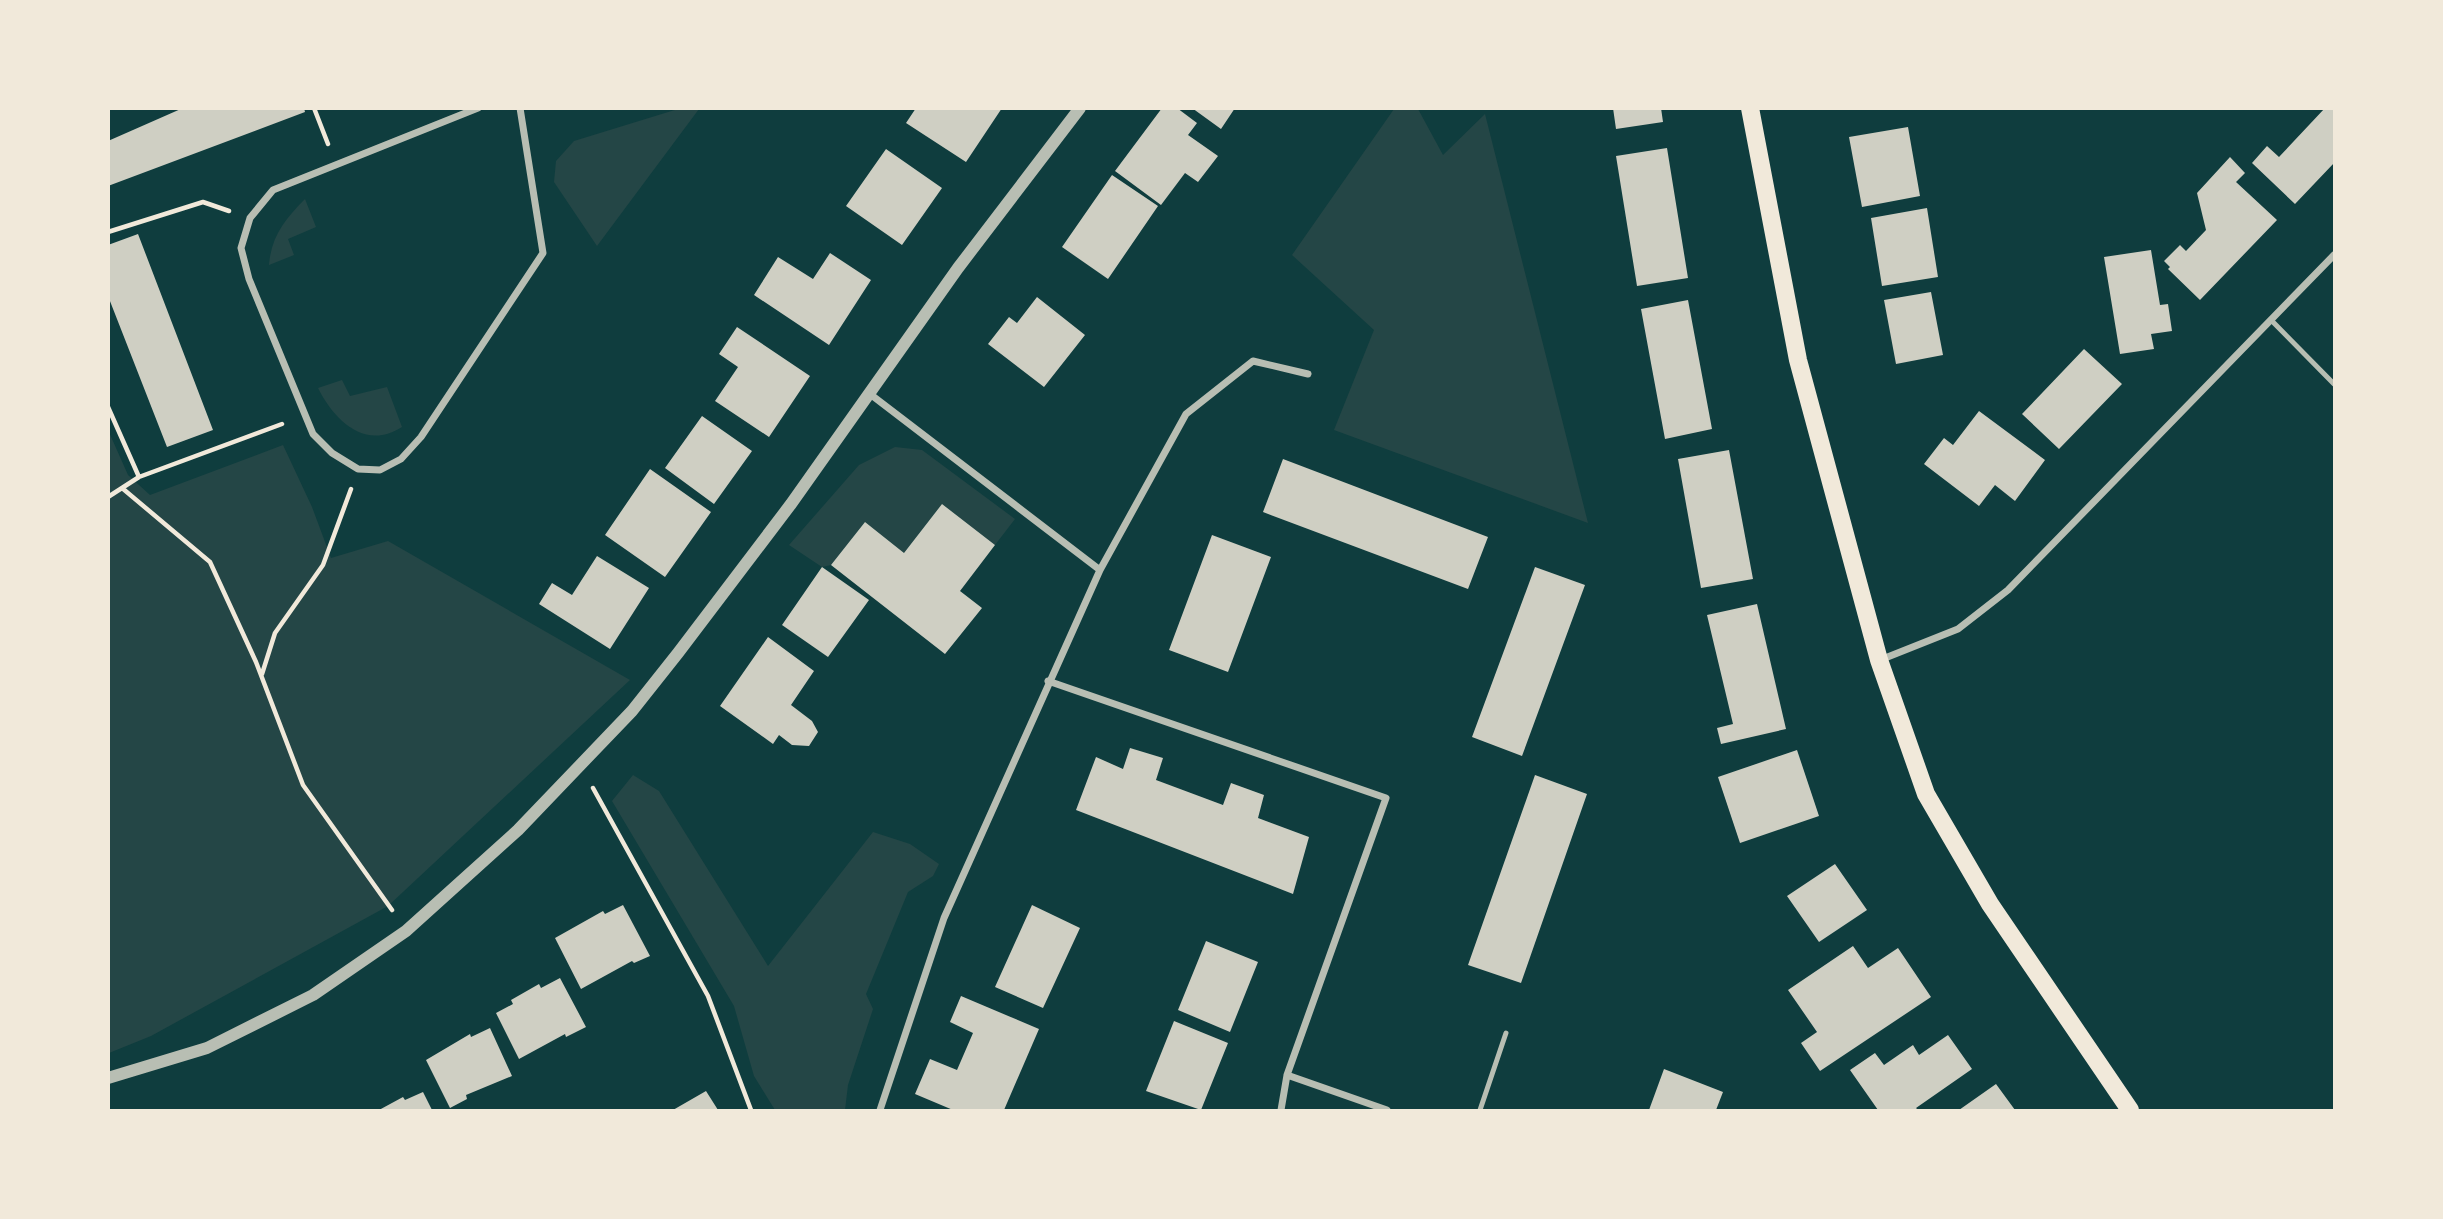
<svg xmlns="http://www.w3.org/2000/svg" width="2443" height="1219" font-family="'Noto Sans',sans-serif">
<rect width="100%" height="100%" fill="#0f3d3e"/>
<path fill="#244646" d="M678,109h21l-102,137 -43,-64 2,-21 18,-20z
M1394,109h24l25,46 42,-41 103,409 -254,-93 40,-100 -82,-75z
M305,199l11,28 -28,12 6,16 -25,10c2,-28 16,-46 36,-66z
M342,380l8,16 37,-9 15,40c-37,24 -68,-7 -84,-39z
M108,430l20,45 22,20 133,-50 29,62 19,51 57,-17 242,139 -242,226 -237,130 -42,17z
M895,447l27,3 93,69 -20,26 -53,-41 -38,49 -39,-31 -34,43 -9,2 -33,-22 70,-80z
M633,775l26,16 109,175 105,-134 37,12 29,20 -6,12 -25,16 -42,102 7,15 -25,76 -3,25h-70l-21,-34 -20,-70 -122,-205z"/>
<path fill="#cfcfc3" d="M183,108h121l1,4 -197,74v-45z
M916,108h86l-36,54 -60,-39z
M1162,108h15l20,15 -9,12 30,21 -20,26 -13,-9 -24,32 -46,-34z
M1192,108h43l-14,21z
M1613,108h48l2,14 -47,7z
M2325,108h9v55l-39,41 -43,-41 15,-17 12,11z
M1908,127l12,69 -58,11 -13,-70z
M1667,148l21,130 -51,8 -21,-130z
M886,149l56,39 -40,57 -56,-39z
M2230,157l15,16 -9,9 41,38 -77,80 -32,-31 2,-2 -6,-6 16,-16 6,6 20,-21 -9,-37z
M1112,175l46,31 -50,73 -46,-32z
M1927,208l11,69 -56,9 -11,-68z
M138,234l75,196 -46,17 -59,-151v-51z
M2151,250l9,55 8,-1 4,27 -21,3 3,15 -34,5 -16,-97z
M830,253l41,27 -42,65 -75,-50 24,-38 35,22z
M1931,292l12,63 -47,9 -12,-64z
M1037,297l48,38 -41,52 -56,-43 21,-27 8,6z
M1688,300l24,129 -47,10 -24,-130z
M737,327l73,49 -41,61 -54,-36 23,-34 -19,-13z
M2084,349l38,35 -63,65 -37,-35z
M1979,411l66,49 -30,41 -20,-16 -16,21 -55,-42 20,-26 9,7z
M702,416l50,35 -38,53 -49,-36z
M1729,450l24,129 -52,9 -23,-129z
M1283,459l205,78 -20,52 -205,-77z
M650,469l61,43 -46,65 -60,-42z
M942,504l53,41 -35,46 22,17 -37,46 -114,-89 34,-43 39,31z
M1212,535l59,22 -43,115 -59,-22z
M597,556l52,32 -39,61 -71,-45 13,-21 20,12z
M822,567l47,33 -41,57 -46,-32z
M1535,567l50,18 -63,171 -50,-19z
M1757,604l29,125 -65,15 -4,-16 16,-4 -26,-109z
M768,637l46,34 -23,34 21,16 6,11 -9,14 -17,-1 -13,-10 -6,9 -53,-38z
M1130,748l33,10 -7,22 67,25 8,-22 33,12 -6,23 51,19 -16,57 -217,-84 20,-53 27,12z
M1797,750l22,66 -79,27 -22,-66z
M1535,775l52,19 -66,189 -53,-18z
M1835,864l32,46 -48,32 -32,-46z
M623,905l27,51 -16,7 -2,-2 -51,28 -26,-51 48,-27 2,3z
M1032,905l48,23 -37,80 -48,-21z
M1206,941l52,21 -28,70 -52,-22z
M1853,946l15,22 30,-20 33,49 -111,74 -19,-28 16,-11 -29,-42z
M560,978l26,49 -20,10 -1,-3 -46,25 -23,-46 17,-9 -2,-4 28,-16 2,4z
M961,996l78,33 -35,81h-51l-38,-16 15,-35 27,11 16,-37 -23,-11z
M1174,1021l54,22 -27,67 -55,-19z
M490,1028l22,48 -46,19 1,4 -17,9 -24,-48 44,-26 1,3z
M1948,1035l24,34 -56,39 2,2h-40l-28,-40 25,-17 9,12 29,-20 6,10z
M1664,1069l59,23 -7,18h-67z
M1996,1084l19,26h-56z
M706,1091l12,19h-45z
M423,1092l9,18h-53l24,-13 2,3z"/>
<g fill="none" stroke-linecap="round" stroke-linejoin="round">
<path stroke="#f1e9da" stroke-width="4.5" d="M314,108l14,36
M108,232l95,-30 26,9
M108,407l31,70
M122,488l88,74 46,100 47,123 89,125
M108,497l31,-20 143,-53
M262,674l13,-41 48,-68 28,-76
M593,788l115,208 43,114"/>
<path stroke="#b8beb3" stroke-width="5" d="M2272,321l62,63
M1480,1110l26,-77"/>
<path stroke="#b8beb3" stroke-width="7" d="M478,108l-205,82 -23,28 -9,30 8,31 64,155 19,19 26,16 22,1 21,-11 20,-22 122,-184 -23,-145
M870,394l230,176 -156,348 -64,192
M1100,570l86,-156 67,-53 55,13
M1880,660l78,-31 50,-39 326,-335
M1048,681l338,117 -99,277 -6,35
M1287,1075l100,35"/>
<path stroke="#b8beb3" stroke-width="12" d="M108,1078l99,-30 106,-53 93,-64 112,-101 114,-119 46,-58 113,-149 167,-236 122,-160"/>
<path stroke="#f1e9da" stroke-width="18" d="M1750,108l48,252 81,300 47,134 64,110 140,206"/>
</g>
<rect width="2443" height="1219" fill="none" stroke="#f1e9da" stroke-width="220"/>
</svg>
